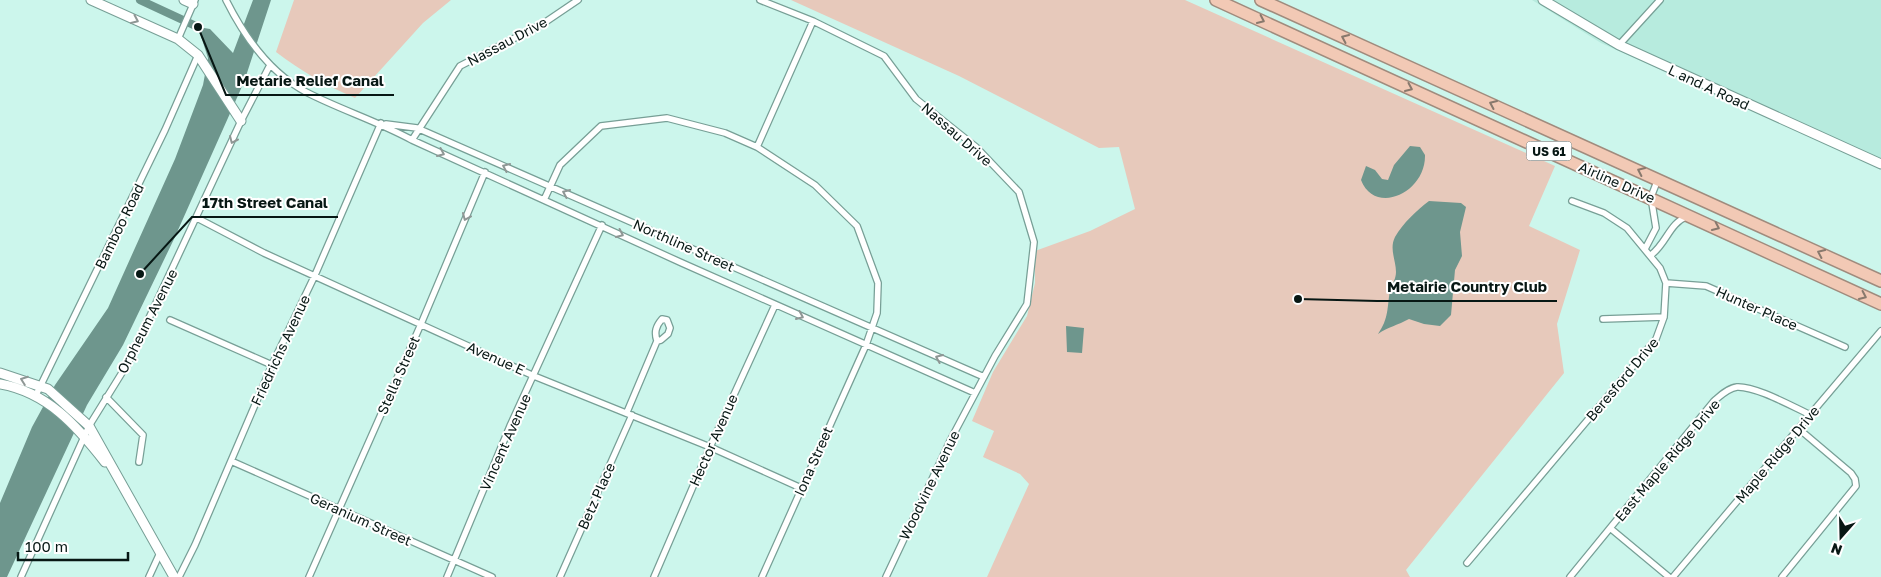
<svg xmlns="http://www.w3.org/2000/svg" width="1881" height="577" font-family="'Golos Text',sans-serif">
<rect width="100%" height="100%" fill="#ccf6ec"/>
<path fill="#b7ebde" d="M1532,0h349v169l-280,-126z"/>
<path fill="#e7c9bb" d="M294,0h157l-28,23 -68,75c-28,-12 -54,-27 -79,-46z
M791,0h394l370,166 -26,60 51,24 -23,74 7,49 -158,197 4,7h-423l42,-93 -9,-10 -37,-17 11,-26 -22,-10 21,-49 34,-56 8,-33v-32l55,-20 45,-22 -16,-62 -20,1 -140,-72z"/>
<path fill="#6e968d" d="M253,0h18l-27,82 -70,157 -51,106 -36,60 -80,172h-7v-74l32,-76 23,-42 53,-77 67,-149 28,-74 5,-27 -10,-31 12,2 23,24z
M1410,146l10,1 5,8c1,38 -50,61 -64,25l5,-14 9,4 7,9 6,1 6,-15z
M1429,201l32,2 5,4 -6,25 2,24 -7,14 -4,45 -11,11 -16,-2 -15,-5c-11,6 -21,8 -31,15 11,-16 9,-26 12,-44 2,-6 6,-11 6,-18 0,-12 -7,-23 -1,-35 8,-14 22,-27 34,-36z
M1066,326l18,2 -2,25 -15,-1z"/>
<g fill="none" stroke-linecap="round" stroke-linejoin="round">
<path stroke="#6e968d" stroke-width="8" d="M140,0l58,27"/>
<defs>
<path id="street" d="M226,0c18,36 44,73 80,92 35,18 71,29 106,48l270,123 293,130
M760,0l53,21 71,35 32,43 60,48 43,45 15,50 -7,62 -32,52 -44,83 -65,138
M178,39l17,-39
M1619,45l41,-45
M386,124l31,4 567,249
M412,140l48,-74 84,-43 34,-23
M757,147l56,-126
M544,200l16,-35 41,-39 66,-8 58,15 32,14 58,38 42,41 21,57 -1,30 -11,32 -104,232
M197,218l67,35 270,123 176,71 91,41
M1645,249l11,-21 -5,-31 7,-18
M1651,255c16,-12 18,-32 37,-39
M1666,283l40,3 139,61
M1603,319l61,-2
M170,320l102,45
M36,395l129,-265 33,-75
M106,397l37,38 -4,27
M627,412l30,-71 4,-1 7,-6 2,-6 -3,-8 -5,-1c-6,7 -8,13 -5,22
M231,461l261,116
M1610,528l59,49
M1467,563l189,-224 8,-22 2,-34 -6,-15 -33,-40 -23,-15 -32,-12
M21,577l68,-151 39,-63 113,-242 29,-56
M149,577l11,-24
M179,577l16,-32 77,-180 43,-90 66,-152
M309,577l112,-253 64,-152
M447,577l63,-151 92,-201
M560,577l72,-162
M654,577l56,-130 65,-142
M1570,577l144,-176c6,-5 14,-13 23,-14 19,-1 56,20 74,28
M1673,577l208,-246
M1782,577l74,-91 -1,-7 -4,-6 -52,-44"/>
<path id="secondary" d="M91,0l87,39 20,16 43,66
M184,0l9,4
M1543,0l76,45 262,119
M0,373l48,16 41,37 85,151
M0,384c47,8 77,42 105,78"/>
<path id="highway" d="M1216,0l665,304
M1261,0l620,281"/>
</defs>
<use href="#street" stroke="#779f96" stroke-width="8"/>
<use href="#secondary" stroke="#779f96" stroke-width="11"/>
<use href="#highway" stroke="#a08b7d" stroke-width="14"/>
<use href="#street" stroke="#fff" stroke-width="5.5"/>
<use href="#secondary" stroke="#fff" stroke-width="9"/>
<use href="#highway" stroke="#f2c9b5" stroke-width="11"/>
</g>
<defs><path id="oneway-chevron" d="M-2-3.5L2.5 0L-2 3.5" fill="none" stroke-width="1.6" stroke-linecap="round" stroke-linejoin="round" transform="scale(1.25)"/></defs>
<g stroke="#8f9795">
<use href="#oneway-chevron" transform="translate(135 20) rotate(24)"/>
<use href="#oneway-chevron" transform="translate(233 140) rotate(114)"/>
<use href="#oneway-chevron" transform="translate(441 153) rotate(24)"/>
<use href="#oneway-chevron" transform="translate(506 167) rotate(-156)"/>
<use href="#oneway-chevron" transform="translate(566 193) rotate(-156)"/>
<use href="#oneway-chevron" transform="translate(466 217) rotate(113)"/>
<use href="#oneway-chevron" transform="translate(620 234) rotate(25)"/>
<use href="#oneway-chevron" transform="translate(800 316) rotate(24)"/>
<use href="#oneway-chevron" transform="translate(939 358) rotate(-157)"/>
<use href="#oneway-chevron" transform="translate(24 380) rotate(-160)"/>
</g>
<g stroke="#88796d">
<use href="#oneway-chevron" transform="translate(1261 20) rotate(25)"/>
<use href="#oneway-chevron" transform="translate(1345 38) rotate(-156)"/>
<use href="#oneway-chevron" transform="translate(1409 88) rotate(24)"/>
<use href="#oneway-chevron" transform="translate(1493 104) rotate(-156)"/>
<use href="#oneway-chevron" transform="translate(1641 171) rotate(-155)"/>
<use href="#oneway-chevron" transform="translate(1716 227) rotate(25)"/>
<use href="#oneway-chevron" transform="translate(1821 253) rotate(-155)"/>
<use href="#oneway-chevron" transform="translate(1863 296) rotate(25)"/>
</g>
<g text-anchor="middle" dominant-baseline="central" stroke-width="4" stroke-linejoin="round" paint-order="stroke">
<rect fill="#fff" stroke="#515d5a" stroke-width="1" x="1526.5" y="141.5" width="45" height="19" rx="4"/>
<g font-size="12" font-weight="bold" fill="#071714">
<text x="1549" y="151">US 61</text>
</g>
<g font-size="14" fill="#071714" stroke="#fff">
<text transform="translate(507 41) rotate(-28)">Nassau Drive</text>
<text transform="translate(1709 87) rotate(25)">L and A Road</text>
<text transform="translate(957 134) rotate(41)">Nassau Drive</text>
<text transform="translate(1617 182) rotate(24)">Airline Drive</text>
<text transform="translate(119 226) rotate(-64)">Bamboo Road</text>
<text transform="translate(684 245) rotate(24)">Northline Street</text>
<text transform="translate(1757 308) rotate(24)">Hunter Place</text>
<text transform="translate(147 321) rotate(-63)">Orpheum Avenue</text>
<text transform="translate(280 350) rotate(-65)">Friedrichs Avenue</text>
<text transform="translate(496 358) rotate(24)">Avenue E</text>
<text transform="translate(398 375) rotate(-66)">Stella Street</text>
<text transform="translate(1622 379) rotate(-50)">Beresford Drive</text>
<text transform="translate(713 440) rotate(-66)">Hector Avenue</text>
<text transform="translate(505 442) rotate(-66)">Vincent Avenue</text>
<text transform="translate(1777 454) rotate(-50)">Maple Ridge Drive</text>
<text transform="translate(1667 460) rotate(-50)">East Maple Ridge Drive</text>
<text transform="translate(813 461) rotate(-66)">Iona Street</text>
<text transform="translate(929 485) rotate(-64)">Woodvine Avenue</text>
<text transform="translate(596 496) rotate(-66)">Betz Place</text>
<text transform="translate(361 519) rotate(24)">Geranium Street</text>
</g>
</g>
<path fill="none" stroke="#071714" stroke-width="2" d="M198 27L226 95H394M140 274L192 217H338M1298 299L1377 301H1557"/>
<g fill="#071714" stroke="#fff" stroke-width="2">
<circle cx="198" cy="27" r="5"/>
<circle cx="140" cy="274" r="5"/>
<circle cx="1298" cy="299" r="5"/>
</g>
<g font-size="15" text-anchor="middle" font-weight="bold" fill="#071714" stroke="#fff" stroke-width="4" stroke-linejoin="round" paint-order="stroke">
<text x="310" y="86">Metarie Relief Canal</text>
<text x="265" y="208">17th Street Canal</text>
<text x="1467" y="292">Metairie Country Club</text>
</g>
<g transform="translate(1841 537) rotate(200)" stroke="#ffffff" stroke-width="4" paint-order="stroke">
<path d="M0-4L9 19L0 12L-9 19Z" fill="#071714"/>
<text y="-8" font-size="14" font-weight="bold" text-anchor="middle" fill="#071714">N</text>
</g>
<path d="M18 552v8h110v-8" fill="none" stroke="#071714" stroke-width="2.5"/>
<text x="25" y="552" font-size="15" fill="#071714" stroke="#ffffff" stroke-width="4" paint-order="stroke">100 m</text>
</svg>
